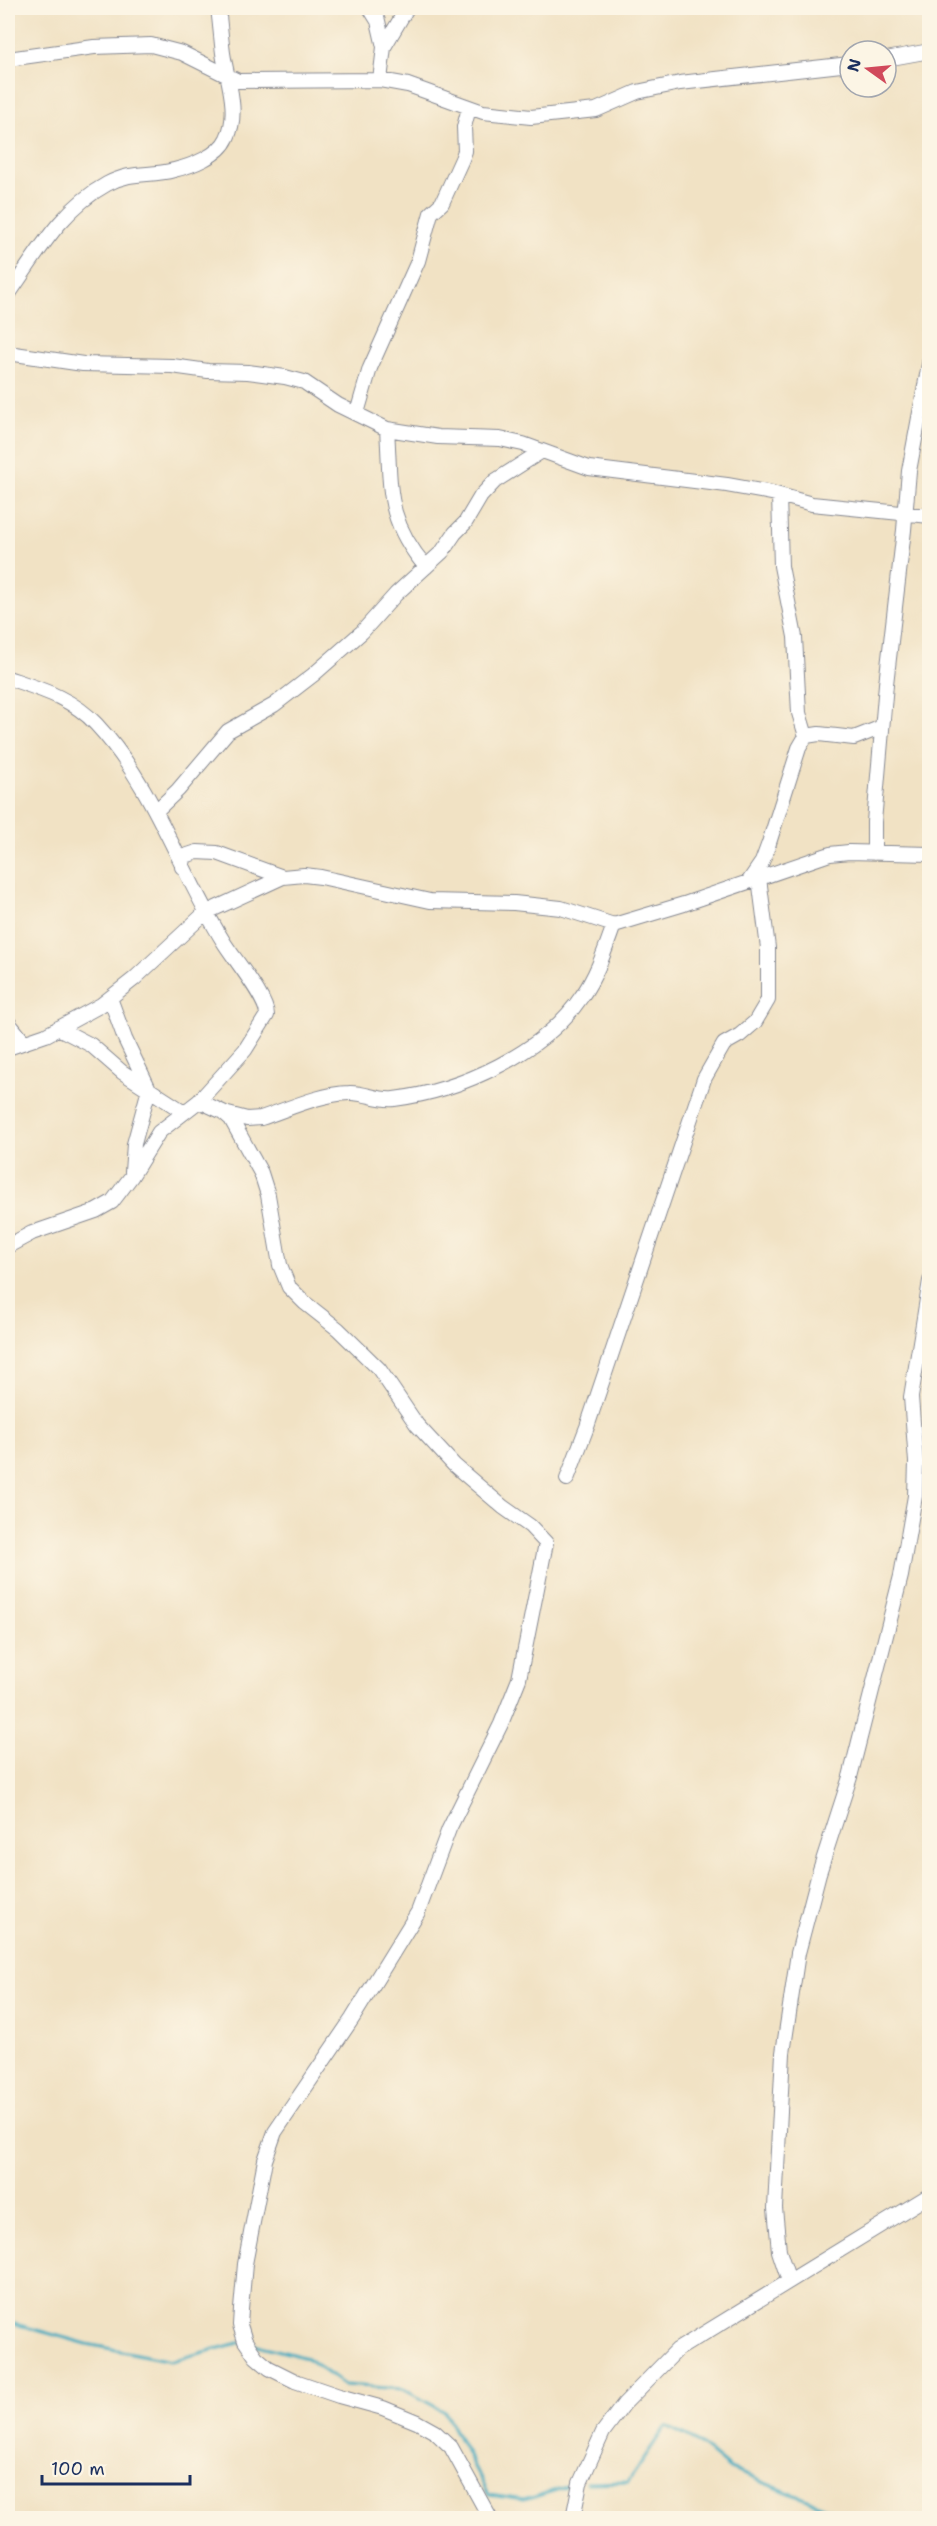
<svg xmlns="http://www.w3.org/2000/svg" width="937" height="2526" font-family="'Shantell Sans',sans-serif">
<rect width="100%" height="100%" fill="#fcf5e5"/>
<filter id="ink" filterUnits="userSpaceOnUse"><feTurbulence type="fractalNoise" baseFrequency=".0167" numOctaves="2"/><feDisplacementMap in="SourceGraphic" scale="12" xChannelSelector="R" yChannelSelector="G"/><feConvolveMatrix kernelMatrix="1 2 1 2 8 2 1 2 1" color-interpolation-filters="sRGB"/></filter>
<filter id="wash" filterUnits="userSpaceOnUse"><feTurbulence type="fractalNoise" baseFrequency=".008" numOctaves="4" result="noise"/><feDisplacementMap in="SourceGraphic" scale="24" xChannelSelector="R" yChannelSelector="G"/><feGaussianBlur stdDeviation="1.35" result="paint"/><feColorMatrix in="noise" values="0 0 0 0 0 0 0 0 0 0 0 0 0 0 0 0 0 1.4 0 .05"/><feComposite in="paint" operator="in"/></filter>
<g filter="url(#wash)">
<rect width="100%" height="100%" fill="#f1e2c4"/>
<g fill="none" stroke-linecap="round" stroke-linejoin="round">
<path stroke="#40aac0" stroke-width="3" d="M8,2322l79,22 84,17 71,-19
M254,2344l53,14 37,27 59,4 42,23 44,83 35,5 52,-16
M586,2483l42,-1 38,-56 30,15 34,28 122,49"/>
</g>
</g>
<g filter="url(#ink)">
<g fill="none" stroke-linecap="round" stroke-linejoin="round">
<defs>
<path id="minor" d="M370,8l8,13 6,26
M8,59l86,-12 57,-2 31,8 56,28 142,-1 28,5 75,27 48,5 65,-7 41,-18 43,-9 170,-19
M886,59l44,-8
M380,80l4,-33 23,-39
M8,295c29,-41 53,-86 99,-111 26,-14 42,-7 67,-14 17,-4 45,-14 53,-32 13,-26 0,-58 -4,-85 -2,-15 -3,-30 -5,-45
M8,353l75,11 89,2 36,5 40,1 37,5 19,5 34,23 49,24 51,8 62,2 23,5 66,24 138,17 45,8 40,11 118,12
M357,413l13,-45 48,-107 13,-48 11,-10 20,-44 3,-8 -1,-24 5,-19
M387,429c4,59 -2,90 39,138
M779,495l2,71 14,71 4,76 7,23
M8,678c32,11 64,20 88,46 58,62 83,146 127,217 10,17 44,57 44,74l-22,35 -46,51 -40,31 -28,45 -19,25 -16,9 -64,22 -24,13
M156,811l22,-21 50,-59 46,-26 39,-30 49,-43 34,-38 46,-42 13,-19 10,-10 16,-27 14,-15 47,-30
M874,853v-31l12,-138 18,-154 5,-59 21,-112
M182,867l3,-11 12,-4 20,1 66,24
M749,881l13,-19 7,-19 30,-95 7,-12 13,-2 35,4 28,-11
M110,998l15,41 24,50 -15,55 -2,28
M8,1022l16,20
M58,1028l33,17 31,27 62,40
M8,1048l38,-13 55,-30 33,-26 71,-66 78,-36 21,-2 17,2 109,24 84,2 47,5 53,17 70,-21 146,-50 19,-2 81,2
M199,1101l24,11 8,7 30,54 7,22 12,70 9,22 16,16 33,26 41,40 38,56 37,40 49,42 27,19 16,17 -27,136 -18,45 -52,105 -31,83 -66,107 -77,113 -10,28 -20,104 -4,45 -1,16 5,16 11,16 13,11 26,13 44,15 44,12 34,14 18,10 16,15 39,71
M224,1113l23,6 14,-1c27,-9 59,-24 88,-25 15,-1 29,8 45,6 66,-8 150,-46 188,-103 15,-21 23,-46 32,-71
M567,1479l20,-52 117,-348 20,-35 16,-9 15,-13 13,-22v-52l-9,-70
M789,2281l-10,-30 -4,-43 8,-155 15,-100 21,-80 31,-96 51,-201 14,-80 1,-34 -5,-65 19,-116
M573,2518l7,-35 23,-51 21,-28 53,-54 253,-155"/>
</defs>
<use href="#minor" stroke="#868891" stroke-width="16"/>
<use href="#minor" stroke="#fff" stroke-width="14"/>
</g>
</g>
<rect width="937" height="2526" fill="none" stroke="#fcf5e5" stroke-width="30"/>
<g transform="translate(868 69) rotate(285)"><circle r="28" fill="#fcf5e5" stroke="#a2a6af" stroke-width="1.5"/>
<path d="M0-4.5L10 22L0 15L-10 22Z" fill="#d1495b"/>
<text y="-9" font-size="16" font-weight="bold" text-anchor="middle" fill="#1b2f5e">N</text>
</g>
<path d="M42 2475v9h148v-9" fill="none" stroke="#1b2f5e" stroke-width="3"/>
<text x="51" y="2475" font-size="18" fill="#1b2f5e" stroke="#fcf5e5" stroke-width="4.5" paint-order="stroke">100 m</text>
</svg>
